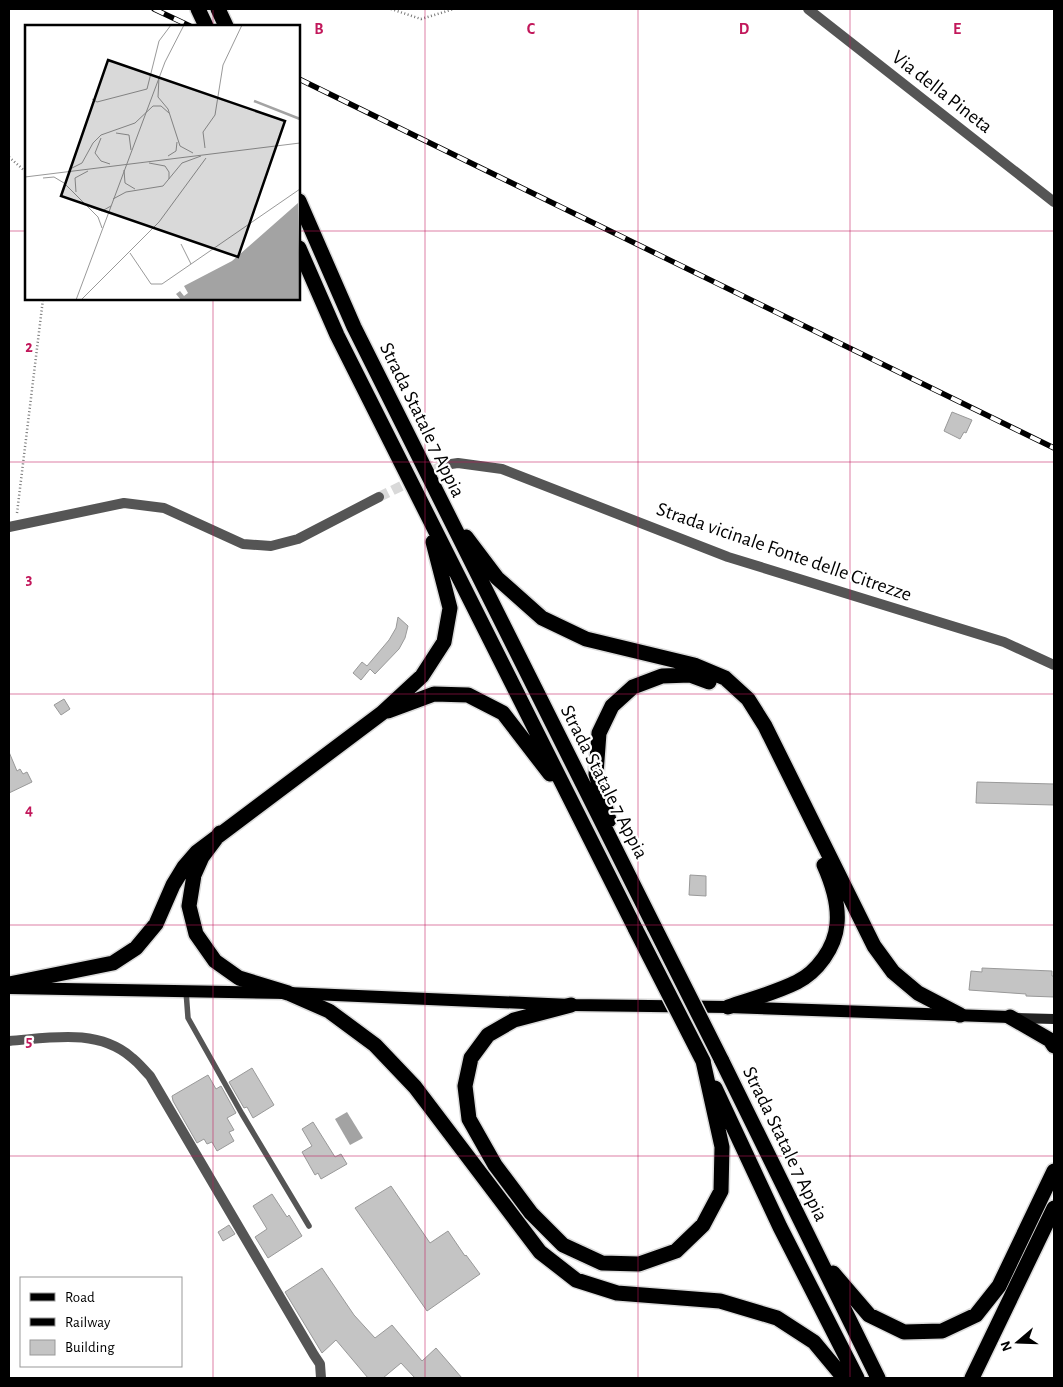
<svg xmlns="http://www.w3.org/2000/svg" width="1063" height="1387" font-family="'Alegreya Sans',sans-serif">
<rect width="100%" height="100%" fill="#fff"/>
<path fill="#a3a3a3" d="M347,1112l16,26 -13,7 -15,-26z"/>
<path fill="#c4c4c4" stroke="#999" d="M952,412l20,8 -6,13 -2,-1 -4,7 -16,-8z
M398,617l10,9 -3,12 -6,11 -24,25 -5,-5 -9,11 -8,-7 9,-11 5,4 22,-26 7,-12z
M64,699l6,10 -9,6 -7,-10z
M9,752l8,19 3,-2 3,5 4,-2 5,10 -23,11z
M977,782l77,2v21l-78,-2z
M690,875l16,1v20l-17,-1z
M982,968l70,3v5h2v21l-28,-1v-2l-57,-4 2,-19 11,1z
M252,1068l22,37 -21,13 -6,-11 -3,1 -15,-26z
M208,1075l8,14 5,-3 15,27 -9,5 7,12 -5,2 5,9 -17,10 -5,-9 -5,2 -3,-5 -7,4 -24,-42 -1,-5z
M313,1122l22,35 6,-3 6,10 -26,15 -3,-6 -3,2 -13,-23 10,-6 -10,-17z
M391,1186l39,57 18,-12 17,25 1,-1 14,19 -53,37 -72,-103z
M272,1194l15,23 2,-2 13,21 -34,22 -13,-21 12,-8 -14,-23z
M229,1225l6,9 -12,7 -5,-9z
M322,1268l32,47 21,23 17,-13 30,36 14,-13 26,30h-47l-14,-15 -18,15h-15l-32,-38 -14,13 -37,-61z"/>
<g fill="none" stroke-linecap="round" stroke-linejoin="round">
<path stroke="#d9d9d9" stroke-width="10" stroke-dasharray="10 5" stroke-linecap="butt" d="M379,497l65,-32"/>
<defs>
<path id="primary" d="M9,988l279,5 283,12 157,2 282,10"/>
<path id="highway" d="M198,9l8,17
M218,9l8,17
M299,201l55,126 301,601
M299,248l38,87 299,595
M466,537l31,41 45,40 44,21 108,26 31,13 23,21 17,27 109,220 19,26 25,21 42,22
M388,711l46,-17 34,1 35,18 47,61
M609,820l-13,-46 3,-41 13,-27 21,-19 29,-11 28,-1 19,7
M220,833l-18,24 -8,18 -5,31 7,28 19,27 24,17 49,15 41,18 46,34 40,42 125,165 36,28 41,13 103,8 57,17 37,24 30,36
M9,984l104,-21 23,-15 20,-24 17,-39 11,-18 13,-15 185,-139 40,-37 22,-34 6,-34 -17,-66
M571,1005l-57,15 -26,15 -17,23 -6,28 4,33 26,46 36,48 32,32 39,18 37,1 37,-13 27,-26 18,-34 1,-44 -19,-86
M728,1007c23,-8 47,-14 69,-25 20,-10 38,-34 40,-58 2,-20 -5,-41 -13,-59
M1010,1017l40,23 4,6
M721,1059l157,319
M715,1088l65,139 77,151
M833,1273l36,42 35,17 38,-1 34,-16 23,-29 55,-115
M972,1378l82,-170"/>
</defs>
<use href="#primary" stroke="#dbdbdb" stroke-width="15"/>
<use href="#highway" stroke="#dbdbdb" stroke-width="18"/>
<path stroke="#777" stroke-width="2.5" stroke-dasharray="1 2.5" stroke-linecap="butt" d="M391,9l30,10 33,-10
M9,157l17,15
M17,513l26,-214"/>
<path stroke="#555" stroke-width="5.5" d="M186,991l2,27 54,96 67,112"/>
<path stroke="#555" stroke-width="10" d="M808,9l246,193
M444,465l14,-2 44,6 226,88 276,85 50,23
M9,527l115,-24 40,5 79,36 28,2 27,-7 81,-42
M9,1041c41,-3 88,-13 122,16 7,5 13,13 19,19l164,279 6,9 1,14"/>
<path stroke="#222" stroke-width="10" d="M1014,1018l40,1"/>
<use href="#primary" stroke="#000" stroke-width="12"/>
<use href="#highway" stroke="#000" stroke-width="15"/>
<defs>
<path id="rail" d="M154,9l36,17
M299,79l755,369"/>
</defs>
<use href="#rail" stroke="#000" stroke-width="5.5"/>
<use href="#rail" stroke="#fff" stroke-width="4" stroke-dasharray="11" stroke-linecap="butt"/>
<defs>
<path id="highway-bridge" d="M655,928l66,131
M636,930l67,131"/>
</defs>
<use href="#highway-bridge" stroke="#dbdbdb" stroke-width="18" stroke-linecap="butt"/>
<use href="#highway-bridge" stroke="#000" stroke-width="15"/>
</g>
<path fill="none" stroke="#c2185b" stroke-width="1" stroke-opacity="0.55" d="M213,9v17M425,9v1369M638,9v1369M850,9v1369M9,231h17M299,231h755M213,299v1079M9,462h1045M9,694h1045M9,925h1045M9,1156h1045"/>
<g text-anchor="middle" dominant-baseline="central" stroke-width="4.5" stroke-linejoin="round" paint-order="stroke">
<g font-size="20" fill="#000" stroke="#fff">
<text transform="translate(942 92) rotate(38)">Via della Pineta</text>
<text transform="translate(422 420) rotate(64)">Strada Statale 7 Appia</text>
<text transform="translate(784 552) rotate(19)">Strada vicinale Fonte delle Citrezze</text>
<text transform="translate(604 782) rotate(63)">Strada Statale 7 Appia</text>
<text transform="translate(785 1144) rotate(64)">Strada Statale 7 Appia</text>
</g>
</g>
<g transform="translate(25 25)">
<rect width="275" height="275" fill="#fff"/>
<path d="M273,178l2,97h-119l-5,-6 4,-3 4,5 4,-3 -4,-7 48,-25z" fill="#a3a3a3"/>
<path fill="none" stroke="#a3a3a3" stroke-width="2.5" d="M229,76l46,18"/>
<path fill="none" stroke="#999" stroke-width="1" d="M140,37l19,-37M134,52l-1,20 10,12 12,37 13,7M67,74l5,3 50,-13 12,-48 12,-16M91,108l13,2 2,15M76,113l-6,15 6,8 9,3M180,123l-2,-16 12,-17 8,-50 19,-40M143,131l8,-5 1,-9M124,138l16,3 4,6v7M47,143l10,-5 11,-20 8,-8 34,-12 18,-17h8l8,7M99,145l1,13 10,6M0,152l275,-34M18,153l11,-1 10,6 34,34 4,11M51,167l-1,-14 13,-7M88,174l13,-7 37,-6 19,-23 19,-7M66,182l11,4 9,-5M156,219l10,20M105,228l21,31h11l138,-95M51,275l89,-238M56,275l78,-78 47,-64"/>
<path fill="#000" fill-opacity="0.15" stroke="#000" stroke-width="2.5" d="M83,35l177,61 -47,136 -177,-61z"/>
<rect width="275" height="275" fill="none" stroke="#000" stroke-width="2.5"/>
</g>
<g font-size="16" text-anchor="middle" font-weight="bold" fill="#c2185b" stroke="#fff" stroke-width="4.5" stroke-linejoin="round" paint-order="stroke">
<text x="319" y="34">B</text>
<text x="531" y="34">C</text>
<text x="744" y="34">D</text>
<text x="957" y="34">E</text>
<text x="29" y="352">2</text>
<text x="29" y="584">3</text>
<text x="29" y="815">4</text>
<text x="29" y="1046">5</text>
</g>
<rect width="1063" height="1387" fill="none" stroke="#000000" stroke-width="20"/>
<rect x="20" y="1277" width="162" height="90" fill="#ffffff" stroke="#999999"/>
<rect x="30" y="1293" width="25" height="8" fill="#000000" stroke="#999999"/>
<text x="65" y="1302" font-size="15" fill="#000000">Road</text>
<rect x="30" y="1318" width="25" height="8" fill="#000000" stroke="#999999"/>
<text x="65" y="1327" font-size="15" fill="#000000">Railway</text>
<rect x="30" y="1340" width="25" height="15" fill="#c4c4c4" stroke="#999999"/>
<text x="65" y="1352" font-size="15" fill="#000000">Building</text>
<g transform="translate(1018 1342) rotate(251)" stroke="#ffffff" stroke-width="4" paint-order="stroke">
<path d="M0-4L9 19L0 12L-9 19Z" fill="#000000"/>
<text y="-8" font-size="14" font-weight="bold" text-anchor="middle" fill="#000000">N</text>
</g>
</svg>
